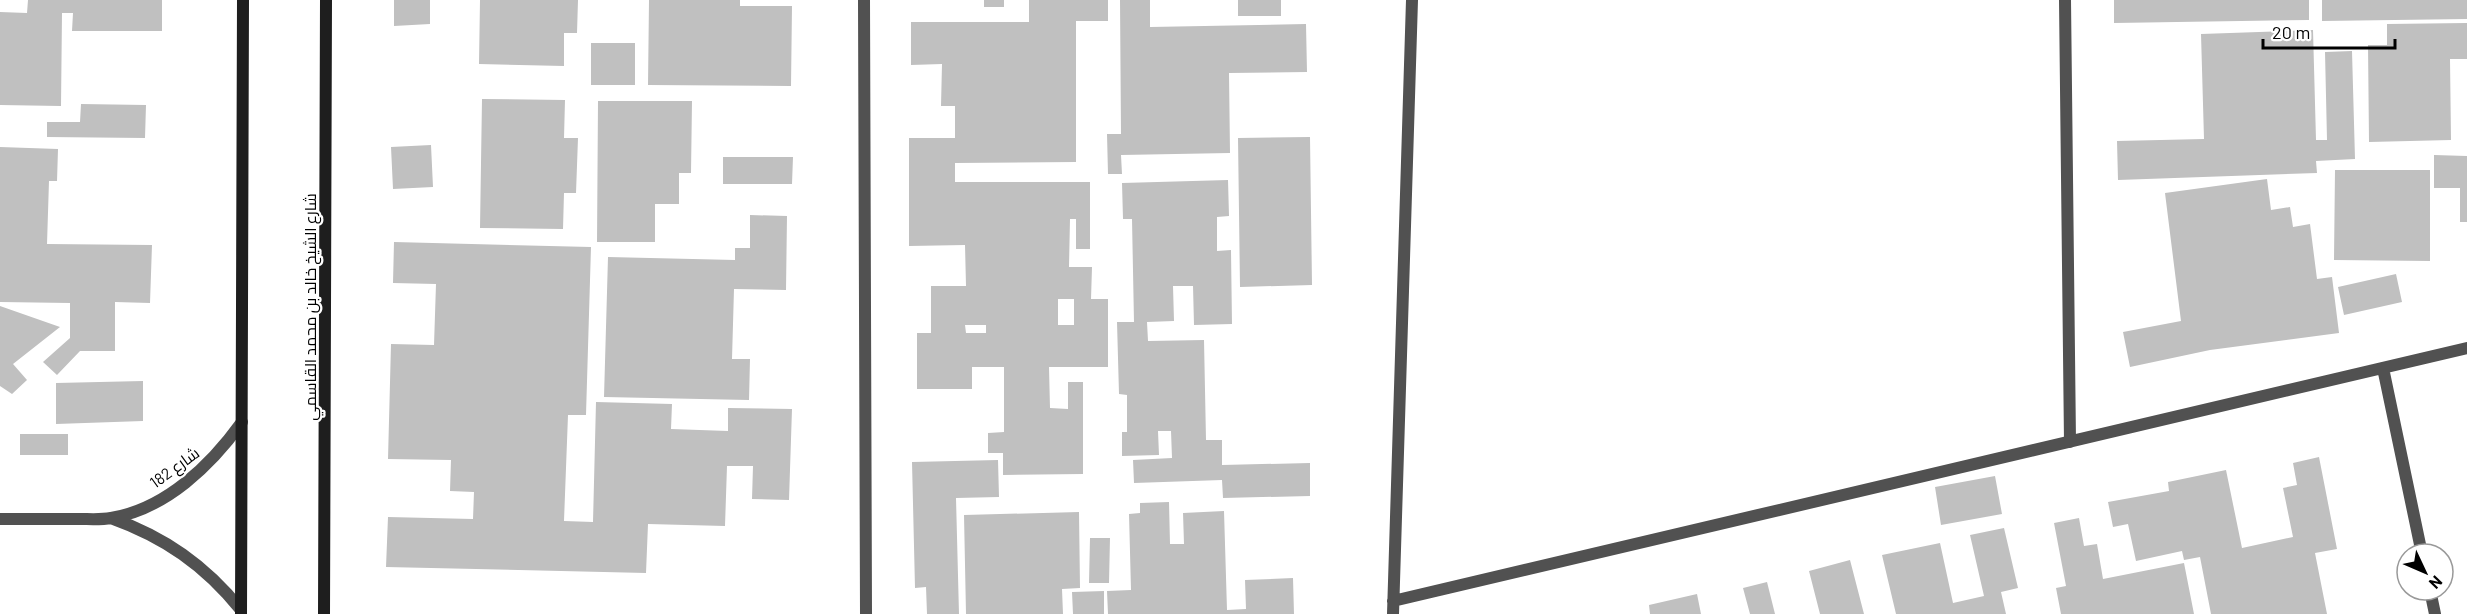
<svg xmlns="http://www.w3.org/2000/svg" width="2467" height="614" font-family="Barlow,Cairo,sans-serif">
	<style>
		.building { fill: #c0c0c0; fill-rule: evenodd }
		.lines { fill: none; stroke-linecap: round; stroke-linejoin: round }
		.street { stroke: #515151; stroke-width: 12 }
		.secondary { stroke: #1e1e1e; stroke-width: 12 }
		.labels { text-anchor: middle; dominant-baseline: central; stroke-width: 4.5; stroke-linejoin: round; paint-order: stroke }
		.street-label { font-size: 16px; fill: #000; stroke: #fff }
	</style>
	<rect width="100%" height="100%" fill="#fff"/>
	<!-- building -->
	<path class="building" d="M 28,0 L 162,0 L 162,31 L 72,31 L 73,13 L 62,13 L 61,106 L 0,105 L 0,12 L 27,13 Z
		M 394,0 L 430,0 L 430,24 L 394,26 Z
		M 480,0 L 578,0 L 577,33 L 564,33 L 564,66 L 479,64 Z
		M 649,0 L 740,0 L 740,6 L 792,6 L 791,86 L 648,85 Z
		M 984,0 L 1004,0 L 1004,7 L 984,7 Z
		M 1029,0 L 1108,0 L 1108,21 L 1076,21 L 1076,162 L 955,163 L 955,182 L 1090,182 L 1090,249 L 1076,249 L 1076,219 L 1070,219 L 1069,267 L 1092,267 L 1091,299 L 1108,299 L 1108,367 L 1049,367 L 1050,408 L 1068,409 L 1068,382 L 1083,382 L 1083,474 L 1003,475 L 1003,453 L 988,453 L 988,433 L 1004,432 L 1004,367 L 972,367 L 972,389 L 917,389 L 917,333 L 931,333 L 931,286 L 966,286 L 965,245 L 909,246 L 909,138 L 955,138 L 955,106 L 941,106 L 942,64 L 911,65 L 911,22 L 1029,22 ZM 1058,299 L 1074,299 L 1074,325 L 1058,325 ZM 965,325 L 986,325 L 986,333 L 966,333 Z
		M 1120,0 L 1150,0 L 1150,27 L 1306,24 L 1307,72 L 1229,73 L 1230,153 L 1121,155 L 1122,174 L 1108,174 L 1107,134 L 1121,134 Z
		M 1238,0 L 1281,0 L 1281,16 L 1238,16 Z
		M 2114,0 L 2309,0 L 2309,20 L 2114,23 Z
		M 2322,0 L 2467,0 L 2467,19 L 2322,21 Z
		M 2467,23 L 2467,59 L 2450,59 L 2451,140 L 2369,142 L 2368,45 L 2387,45 L 2387,24 Z
		M 2313,30 L 2316,140 L 2327,140 L 2325,52 L 2352,51 L 2355,159 L 2316,161 L 2317,173 L 2118,180 L 2117,141 L 2204,139 L 2201,34 Z
		M 591,43 L 635,43 L 635,85 L 591,85 Z
		M 482,99 L 565,100 L 564,138 L 578,138 L 576,193 L 564,193 L 563,229 L 480,228 Z
		M 598,101 L 692,101 L 691,173 L 679,173 L 679,204 L 655,204 L 655,242 L 597,242 Z
		M 81,104 L 146,105 L 145,138 L 47,137 L 47,122 L 80,122 Z
		M 1310,137 L 1312,285 L 1240,287 L 1238,138 Z
		M 431,145 L 433,187 L 393,189 L 391,147 Z
		M 0,147 L 58,149 L 57,181 L 49,181 L 47,244 L 152,245 L 150,303 L 115,302 L 115,351 L 80,351 L 57,375 L 43,362 L 70,338 L 70,303 L 0,302 Z
		M 2434,155 L 2467,156 L 2467,222 L 2460,222 L 2460,188 L 2434,188 Z
		M 723,157 L 793,157 L 792,184 L 723,184 Z
		M 2335,170 L 2430,170 L 2430,261 L 2334,260 Z
		M 2267,179 L 2271,210 L 2290,207 L 2293,227 L 2310,224 L 2317,279 L 2332,277 L 2339,333 L 2210,350 L 2130,367 L 2123,332 L 2181,321 L 2165,193 Z
		M 1228,180 L 1229,216 L 1217,217 L 1217,251 L 1231,250 L 1232,324 L 1194,325 L 1193,286 L 1173,286 L 1174,321 L 1147,322 L 1148,341 L 1204,340 L 1206,440 L 1222,440 L 1222,465 L 1310,463 L 1310,496 L 1223,498 L 1222,480 L 1134,483 L 1133,460 L 1172,458 L 1171,431 L 1158,431 L 1159,455 L 1122,456 L 1122,432 L 1127,432 L 1127,395 L 1119,394 L 1117,322 L 1134,322 L 1132,219 L 1123,219 L 1122,183 Z
		M 750,215 L 787,216 L 786,290 L 734,289 L 732,359 L 750,359 L 749,400 L 604,397 L 608,257 L 735,260 L 735,248 L 750,248 Z
		M 394,242 L 591,247 L 586,415 L 568,415 L 564,521 L 593,522 L 596,402 L 672,404 L 671,429 L 728,431 L 728,408 L 792,409 L 789,500 L 752,499 L 753,466 L 727,466 L 725,526 L 648,524 L 646,573 L 386,567 L 388,517 L 473,519 L 474,492 L 450,491 L 451,460 L 388,459 L 391,344 L 434,345 L 436,284 L 393,283 Z
		M 2396,274 L 2402,302 L 2344,315 L 2338,287 Z
		M 0,306 L 60,327 L 13,364 L 27,380 L 12,394 L 0,386 Z
		M 143,381 L 143,421 L 56,424 L 56,383 Z
		M 20,434 L 68,434 L 68,455 L 20,455 Z
		M 2319,457 L 2337,549 L 2315,553 L 2327,614 L 2211,614 L 2200,557 L 2184,560 L 2182,551 L 2136,561 L 2128,524 L 2113,527 L 2108,502 L 2169,491 L 2168,482 L 2226,470 L 2242,548 L 2293,537 L 2283,488 L 2297,485 L 2293,463 Z
		M 998,460 L 999,497 L 956,498 L 959,614 L 927,614 L 926,587 L 915,588 L 912,462 Z
		M 1995,476 L 2002,514 L 1941,525 L 1935,487 Z
		M 1169,502 L 1170,544 L 1184,544 L 1183,513 L 1224,511 L 1227,610 L 1246,609 L 1245,580 L 1293,578 L 1294,614 L 1108,614 L 1107,591 L 1131,590 L 1129,514 L 1140,513 L 1140,503 Z
		M 1079,512 L 1080,588 L 1062,589 L 1063,614 L 966,614 L 964,515 Z
		M 2079,518 L 2084,546 L 2097,544 L 2103,579 L 2184,563 L 2194,614 L 2061,614 L 2056,588 L 2066,586 L 2054,523 Z
		M 2004,528 L 2018,588 L 2001,592 L 2006,614 L 1896,614 L 1882,555 L 1940,543 L 1953,603 L 1984,596 L 1970,535 Z
		M 1090,538 L 1110,538 L 1109,583 L 1089,583 Z
		M 1850,560 L 1864,614 L 1820,614 L 1809,571 Z
		M 1767,582 L 1775,614 L 1750,614 L 1743,588 Z
		M 1104,591 L 1104,614 L 1073,614 L 1072,592 Z
		M 1697,594 L 1701,614 L 1650,614 L 1649,605 Z"/>
	<g class="lines">
		<!-- street -->
		<path class="street" d="M 864,0 L 866,614
			M 2065,0 L 2070,442
			M 2383,368 L 2422,554
			M 111,518 C 164,537 205,565 241,610
			M 0,519 C 26,519 52,519 79,519 C 89,519 101,520 111,518 C 166,509 211,465 242,422
			M 2430,590 L 2435,614
			M 1393,601 L 2467,348
			M 1393,614 L 1412,0"/>
		<!-- secondary -->
		<path class="secondary" d="M 241,614 L 243,0
			M 324,614 L 326,0"/>
	</g>
	<g class="labels">
		<!-- street labels -->
		<g class="street-label">
			<text transform="translate(309 307) rotate(-90)">شارع الشيخ خالد بن محمد القاسمي</text>
			<text transform="translate(174 467) rotate(-36)">شارع 182</text>
		</g>
	</g>
	<!-- north arrow -->
	<g transform="translate(2425 572) rotate(134)"><circle r="28" fill="#ffffff" stroke="#999999" stroke-width="1.5"/>
	<path d="M0-4.5L10 22L0 15L-10 22Z" fill="#000000"/>
	<text y="-9" font-size="16" font-weight="bold" text-anchor="middle" fill="#000000">N</text>
	</g>
	<!-- scale -->
	<path d="M2263 39v9h132v-9" fill="none" stroke="#000000" stroke-width="3"/>
	<text x="2272" y="39" font-size="18" fill="#000000" stroke="#ffffff" stroke-width="4.5" paint-order="stroke">20 m</text>
</svg>
